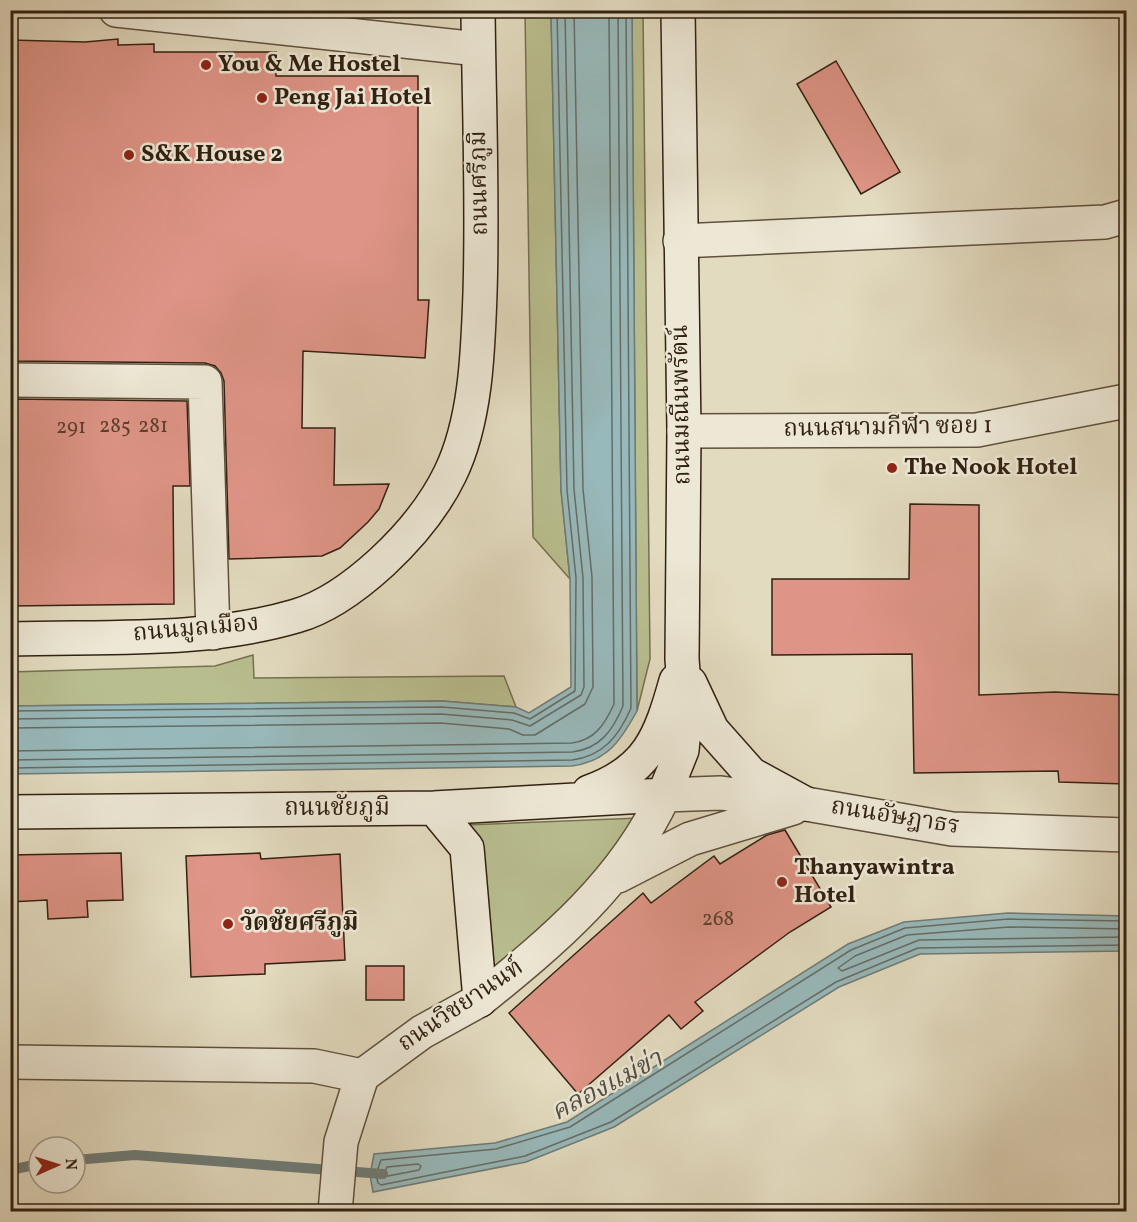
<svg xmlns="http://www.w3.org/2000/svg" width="1137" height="1222" font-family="Vollkorn,'Noto Serif Thai',serif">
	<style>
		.green { fill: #b9be8f; stroke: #757050; stroke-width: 1.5 }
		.water { fill: #98b9bb; stroke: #6f7c77; stroke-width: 1.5 }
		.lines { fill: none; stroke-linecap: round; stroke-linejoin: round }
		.shore { stroke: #646d66; stroke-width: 1.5 }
		.stream { stroke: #6f7c77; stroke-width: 10 }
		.building { fill: #de9486; stroke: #312111; stroke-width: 1.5 }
		.minor-casing { stroke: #5e503d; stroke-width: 36 }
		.tertiary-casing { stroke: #5e503d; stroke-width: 36 }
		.secondary-casing { stroke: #312111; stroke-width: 36 }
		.minor { stroke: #ede8d6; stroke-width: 33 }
		.tertiary { stroke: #ede8d6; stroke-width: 33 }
		.secondary { stroke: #ede8d6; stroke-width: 33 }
		.poi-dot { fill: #8f2418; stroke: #ede8d6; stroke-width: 2 }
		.labels { text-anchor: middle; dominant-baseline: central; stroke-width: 5; stroke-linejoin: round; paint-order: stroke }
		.number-label { font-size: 21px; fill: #5c3e2e }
		.poi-label { font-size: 24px; font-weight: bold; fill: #312111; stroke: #ede8d6; text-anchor: start }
		.street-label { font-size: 24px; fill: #312111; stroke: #ede8d6 }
		.water-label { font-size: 26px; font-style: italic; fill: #504f44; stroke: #ede8d6 }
	</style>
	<rect width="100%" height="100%" fill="#e3dbc0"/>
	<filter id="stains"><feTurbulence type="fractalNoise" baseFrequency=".00333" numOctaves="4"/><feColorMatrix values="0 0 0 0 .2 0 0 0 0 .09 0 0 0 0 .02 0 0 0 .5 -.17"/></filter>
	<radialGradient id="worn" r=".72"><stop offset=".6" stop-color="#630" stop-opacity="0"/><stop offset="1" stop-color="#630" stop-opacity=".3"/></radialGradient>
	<!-- green -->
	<path class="green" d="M 525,11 L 551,11 L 561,490 L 570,579 L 533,537 Z
		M 632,11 L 643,11 L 650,659 L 637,711 Z
		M 253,655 L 254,678 L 504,676 L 516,707 L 442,701 L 11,706 L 10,672 L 215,666 Z
		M 639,818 L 560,916 L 490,979 L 467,825 Z"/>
	<!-- water -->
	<path class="water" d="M 551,11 L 632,11 L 637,711 C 621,740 608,761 572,766 L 11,774 L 11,706 L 442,701 L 516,707 L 529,713 L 571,687 L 570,579 L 561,490 Z
		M 1008,913 L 1126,916 L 1126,951 L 920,954 L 839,987 L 614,1127 L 526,1162 L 373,1192 L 370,1175 L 374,1154 L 495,1143 L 567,1122 L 848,944 L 904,922 Z"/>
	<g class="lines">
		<!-- shore -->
		<path class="shore" d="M 10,711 L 442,707 L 514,713 L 530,719 L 575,691 L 576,578 L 567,490 L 557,10
			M 10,719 L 441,714 L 512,720 L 530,726 L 581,695 L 584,687 L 583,578 L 574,489 L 565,10
			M 10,728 L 441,723 L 509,729 L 523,735 L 535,735 L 585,704 L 593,687 L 592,577 L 583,489 L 574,10
			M 10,751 L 572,743 C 595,740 605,724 614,704 L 609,10
			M 10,760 L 572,752 C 600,749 613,730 623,706 L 618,10
			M 10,768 L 572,760 C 603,756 619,736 631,708 L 626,10
			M 1126,921 L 1008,919 L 905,928 L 851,950 L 570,1127 L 496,1149 L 381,1160 L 376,1174 L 378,1183 L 381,1185 L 525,1156 L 611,1122 L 836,982 L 918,948 L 1126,945
			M 1126,929 L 1009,927 L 907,935 L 855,956 L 838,968 L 842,971 L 919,940 L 1126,937
			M 418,1164 L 421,1166 L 419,1170 L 388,1176 L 384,1174 L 387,1167 Z"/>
		<!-- stream -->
		<path class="stream" d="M 75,1160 L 135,1155 L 383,1174
			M 10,1170 L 39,1164"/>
	</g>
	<!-- building -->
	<path class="building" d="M 118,39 L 118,45 L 154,44 L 154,52 L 276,52 L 276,76 L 418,76 L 418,300 L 429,300 L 425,358 L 303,351 L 302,428 L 335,428 L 334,485 L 389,484 L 379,509 L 368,522 L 340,548 L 322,556 L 229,559 L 224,381 L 221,373 L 215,366 L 205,363 L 10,361 L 10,40 L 85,42 Z
		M 836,61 L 900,172 L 861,194 L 797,84 Z
		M 10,399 L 187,401 L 190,486 L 173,486 L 174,604 L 10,606 Z
		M 910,504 L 979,505 L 979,695 L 1055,692 L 1126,695 L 1126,784 L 1059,782 L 1058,771 L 914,773 L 912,654 L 772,655 L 772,579 L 909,579 Z
		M 785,830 L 831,907 L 790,932 L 695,1002 L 703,1011 L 681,1029 L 669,1015 L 578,1094 L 509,1013 L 643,893 L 651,903 L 714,856 L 720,864 L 767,835 Z
		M 121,853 L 123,900 L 87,901 L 88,917 L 48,919 L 47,900 L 10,902 L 10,855 Z
		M 260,853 L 261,859 L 340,854 L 345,960 L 265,964 L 265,974 L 191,977 L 186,856 Z
		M 366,966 L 404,966 L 404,1000 L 366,1000 Z"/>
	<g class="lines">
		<!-- minor casing -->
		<g class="minor-casing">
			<path id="minor" d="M 116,10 L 478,49
				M 680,241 L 1105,222 L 1126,216
				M 10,380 L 205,382 L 213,633
				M 684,431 L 977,430 L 1126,401
				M 10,1062 L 314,1066 L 362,1076
				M 335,1212 L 341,1142 L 362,1076 L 422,1032 L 480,1000"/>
		</g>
		<!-- tertiary casing -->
		<g class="tertiary-casing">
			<path id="tertiary" d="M 618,876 L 690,839 L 793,808
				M 480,1000 C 553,941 624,882 664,795 L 721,793 L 806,804 L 952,829 L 1126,835"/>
		</g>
		<!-- secondary casing -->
		<g class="secondary-casing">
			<path id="secondary" d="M 10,639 C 105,636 204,643 296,616 C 328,607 358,584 382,562 C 410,536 433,509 450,474 C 476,421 478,351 480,293 C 483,199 479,105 478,10
				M 690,683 L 712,730 L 751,774 L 806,804
				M 589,792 C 648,771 660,738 676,681
				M 434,808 L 467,848 L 480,1000
				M 10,812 L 434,808 L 664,795 L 682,750 L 686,710 L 682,659 L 684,431 L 678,10"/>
		</g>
		<!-- minor -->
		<use href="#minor" class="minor"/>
		<!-- tertiary -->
		<use href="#tertiary" class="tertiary"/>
		<!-- secondary -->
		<use href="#secondary" class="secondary"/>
	</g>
	<!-- markers -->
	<g class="poi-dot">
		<circle cx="206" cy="65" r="6"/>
		<circle cx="262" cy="98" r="6"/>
		<circle cx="129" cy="155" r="6"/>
		<circle cx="892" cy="468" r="6"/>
		<circle cx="782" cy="882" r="6"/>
		<circle cx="228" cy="924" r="6"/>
	</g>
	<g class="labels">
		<!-- number labels -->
		<g class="number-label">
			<text x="115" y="426">285</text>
			<text x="153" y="426">281</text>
			<text x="71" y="427">291</text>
			<text x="718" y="919">268</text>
		</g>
		<!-- poi labels -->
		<g class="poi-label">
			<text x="218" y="65">You &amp; Me Hostel</text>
			<text x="274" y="98">Peng Jai Hotel</text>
			<text x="141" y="155">S&amp;K House 2</text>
			<text x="904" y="468">The Nook Hotel</text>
			<text x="794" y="868">Thanyawintra<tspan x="794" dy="28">Hotel</tspan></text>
			<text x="240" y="924">วัดชัยศรีภูมิ</text>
		</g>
		<!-- street labels -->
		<g class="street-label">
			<text transform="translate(480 183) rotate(-91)">ถนนศรีภูมิ</text>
			<text transform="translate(682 405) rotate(-91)">ถนนมณีนพรัตน์</text>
			<text transform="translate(888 428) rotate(-1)">ถนนสนามกีฬา ซอย 1</text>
			<text transform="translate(196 629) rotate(-5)">ถนนมูลเมือง</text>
			<text x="337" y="809">ถนนชัยภูมิ</text>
			<text transform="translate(895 817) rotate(9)">ถนนอัษฎาธร</text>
			<text transform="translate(461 1006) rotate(-34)">ถนนวิชยานนท์</text>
		</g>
		<!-- water labels -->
		<g class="water-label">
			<text transform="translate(607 1086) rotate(-28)">คลองแม่ข่า</text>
		</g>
	</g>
	<!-- margin -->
	<rect width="1137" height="1222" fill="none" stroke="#e3dbc0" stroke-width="36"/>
	<rect x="12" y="12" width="1113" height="1198" fill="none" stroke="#312111" stroke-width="3"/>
	<rect x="18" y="18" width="1101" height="1186" fill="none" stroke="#312111" stroke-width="1.5"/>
	<!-- north arrow -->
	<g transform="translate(57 1165) rotate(87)"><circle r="28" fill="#ede8d6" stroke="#a29887" stroke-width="1.5"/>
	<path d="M0-4.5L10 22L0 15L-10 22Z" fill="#8f2418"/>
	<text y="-9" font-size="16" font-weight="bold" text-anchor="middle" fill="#312111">N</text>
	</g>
	<rect width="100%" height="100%" filter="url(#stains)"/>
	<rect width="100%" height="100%" fill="url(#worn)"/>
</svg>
